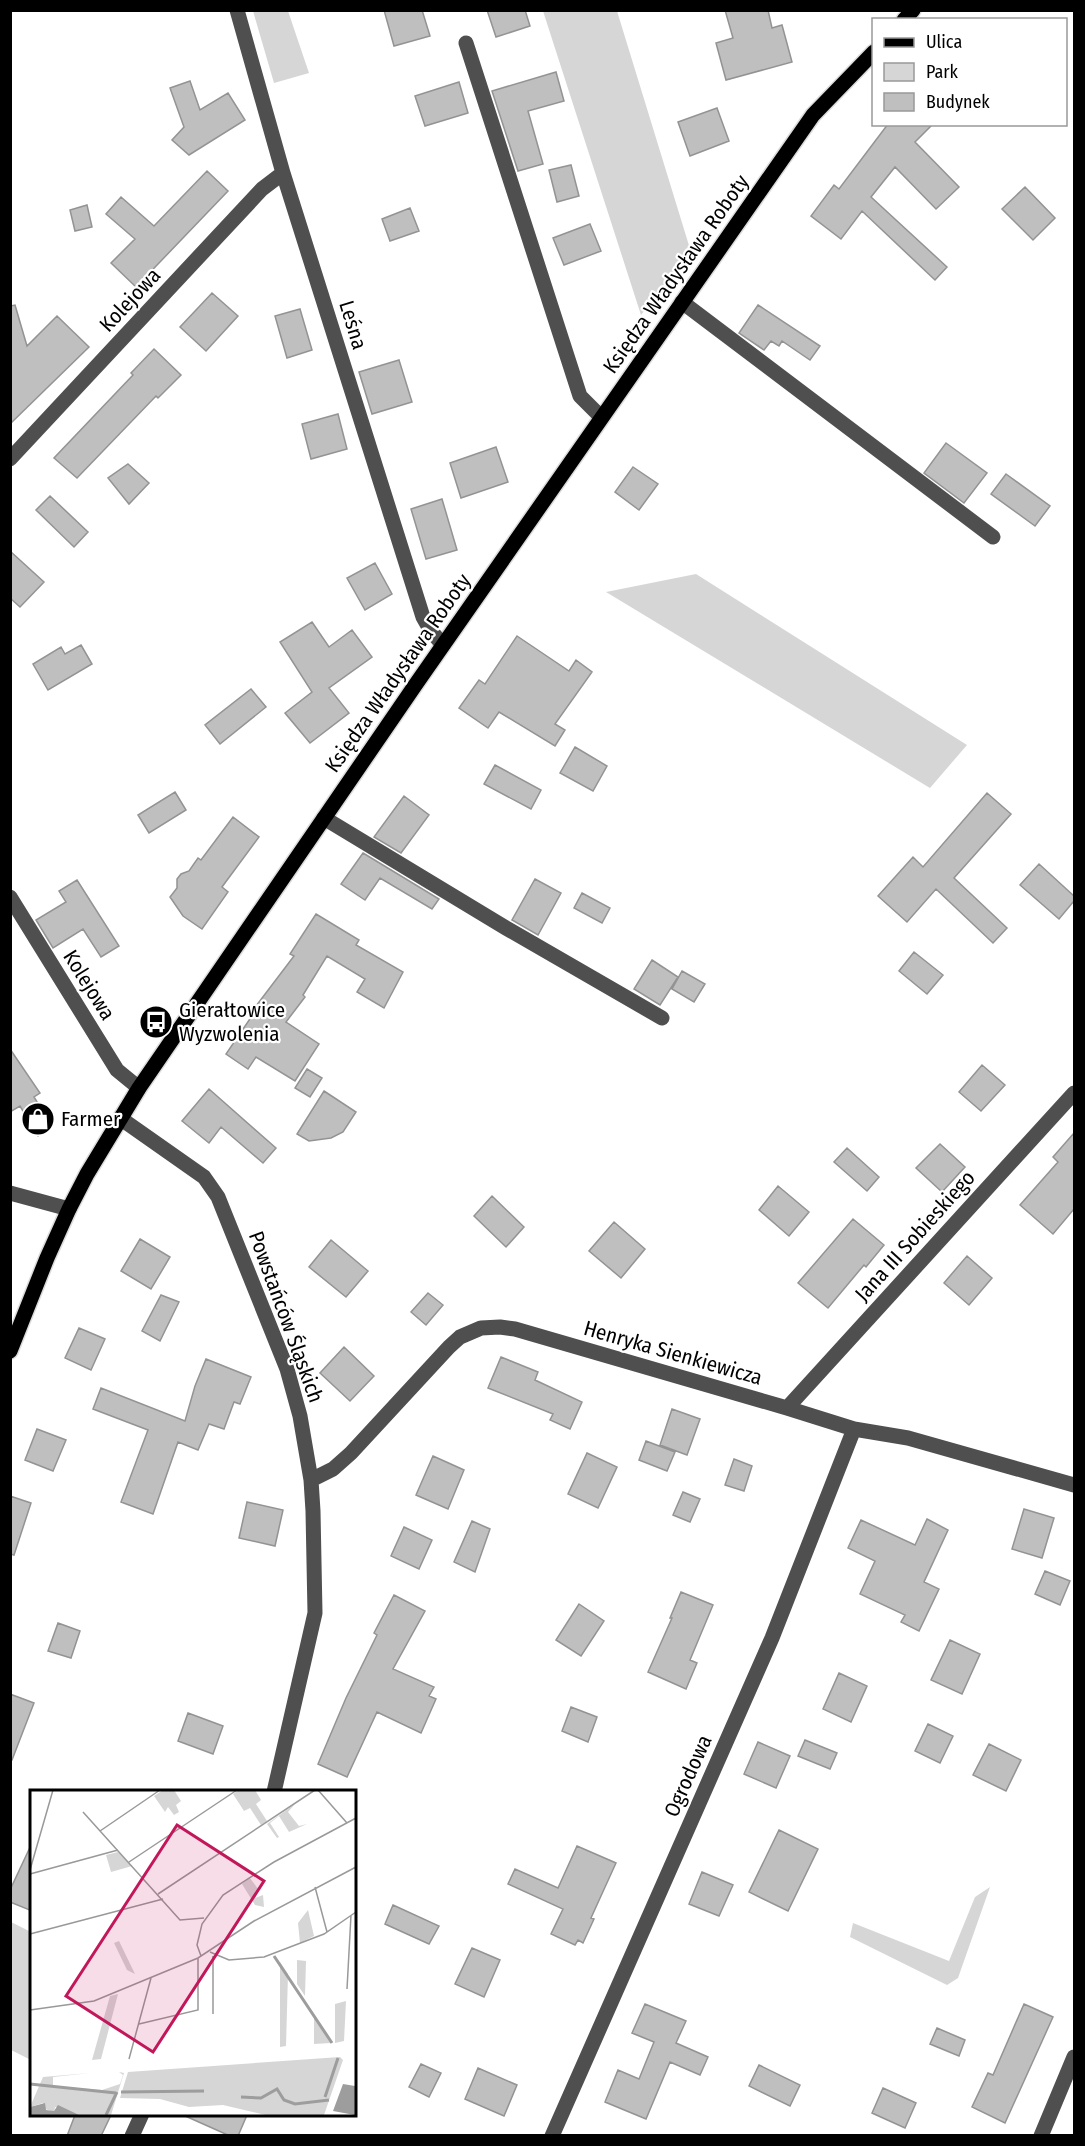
<svg xmlns="http://www.w3.org/2000/svg" width="1085" height="2146" font-family="'Fira Sans Condensed',sans-serif">
	<style>
		.green { fill: #d6d6d6 }
		.building { fill: #bfbfbf; stroke: #939393; stroke-width: 1.5 }
		.lines { fill: none; stroke-linecap: round; stroke-linejoin: round }
		.major-casing { stroke: #dbdbdb; stroke-width: 18 }
		.minor { stroke: #4f4f4f; stroke-width: 15 }
		.major { stroke: #000; stroke-width: 15 }
		.labels { text-anchor: middle; dominant-baseline: central; stroke-width: 4.5; stroke-linejoin: round; paint-order: stroke }
		.street-label { font-size: 21px; fill: #000; stroke: #fff }
		.poi-label { font-size: 21px; fill: #000; stroke: #fff; text-anchor: start }
		.inset-river { fill: none; stroke: #9d9d9d; stroke-width: 3 }
		.inset-road { fill: none; stroke: #999; stroke-width: 1.5 }
		.view { fill: #c2185b; fill-opacity: 0.15; stroke: #c2185b; stroke-width: 3 }
		.inset-edge { fill: none; stroke: #000; stroke-width: 3 }
	</style>
	<rect width="100%" height="100%" fill="#fff"/>
	<!-- green -->
	<path class="green" d="M 253,11 L 288,11 L 309,73 L 274,83 Z
		M 543,11 L 617,11 L 691,252 L 641,315 Z
		M 696,574 L 967,745 L 930,788 L 606,592 Z
		M 990,1887 L 958,1978 L 947,1985 L 850,1937 L 853,1923 L 949,1961 L 975,1897 Z
		M 11,1922 L 31,1932 L 31,2060 L 11,2050 Z"/>
	<!-- building -->
	<path class="building" d="M 384,10 L 422,10 L 430,36 L 394,46 Z
		M 487,10 L 525,10 L 530,26 L 496,37 Z
		M 725,10 L 768,10 L 772,28 L 782,25 L 792,62 L 726,80 L 716,43 L 733,38 Z
		M 556,72 L 564,101 L 528,111 L 543,164 L 518,171 L 492,91 Z
		M 190,81 L 200,110 L 228,93 L 245,120 L 189,155 L 172,140 L 184,127 L 170,88 Z
		M 459,82 L 468,113 L 425,126 L 415,96 Z
		M 717,108 L 729,141 L 690,156 L 678,122 Z
		M 888,124 L 933,124 L 915,142 L 959,187 L 936,209 L 895,167 L 871,197 L 947,267 L 935,280 L 862,211 L 841,239 L 811,216 L 834,185 L 839,189 Z
		M 571,165 L 579,196 L 557,202 L 549,170 Z
		M 207,171 L 228,191 L 136,287 L 111,263 L 135,239 L 106,214 L 121,197 L 154,226 Z
		M 1025,187 L 1055,218 L 1033,240 L 1002,209 Z
		M 87,205 L 92,227 L 75,231 L 70,210 Z
		M 410,208 L 419,231 L 390,241 L 382,219 Z
		M 590,224 L 601,251 L 564,265 L 553,238 Z
		M 212,293 L 238,316 L 206,351 L 180,327 Z
		M 15,305 L 27,346 L 57,316 L 89,347 L 10,424 L 10,306 Z
		M 758,305 L 820,346 L 810,360 L 782,341 L 779,346 L 771,341 L 764,350 L 739,333 Z
		M 300,309 L 312,350 L 287,358 L 275,316 Z
		M 154,349 L 181,375 L 158,398 L 156,396 L 77,478 L 54,458 L 133,375 L 131,373 Z
		M 399,360 L 412,402 L 372,414 L 359,372 Z
		M 338,414 L 347,449 L 311,459 L 302,424 Z
		M 946,443 L 987,473 L 964,503 L 924,473 Z
		M 496,447 L 508,482 L 461,498 L 450,463 Z
		M 128,464 L 149,483 L 129,504 L 108,478 Z
		M 633,467 L 658,484 L 639,510 L 615,492 Z
		M 1006,474 L 1050,506 L 1035,526 L 991,494 Z
		M 50,496 L 88,532 L 74,547 L 36,510 Z
		M 442,499 L 457,550 L 426,559 L 411,509 Z
		M 10,551 L 44,582 L 20,607 L 10,598 Z
		M 375,563 L 392,594 L 365,610 L 347,578 Z
		M 312,622 L 329,647 L 352,630 L 372,657 L 329,688 L 349,713 L 310,743 L 285,713 L 312,692 L 280,642 Z
		M 517,636 L 569,671 L 576,660 L 592,672 L 555,724 L 565,730 L 555,746 L 499,712 L 488,728 L 459,708 L 479,680 L 485,684 Z
		M 81,645 L 92,664 L 48,690 L 33,664 L 61,647 L 65,654 Z
		M 251,689 L 266,707 L 220,744 L 205,725 Z
		M 575,747 L 607,766 L 593,791 L 560,773 Z
		M 495,765 L 541,790 L 531,809 L 484,784 Z
		M 175,792 L 186,810 L 149,833 L 138,815 Z
		M 987,793 L 1011,814 L 954,878 L 1007,928 L 993,943 L 936,889 L 907,922 L 878,896 L 913,857 L 923,867 Z
		M 404,796 L 429,815 L 401,853 L 374,837 Z
		M 233,817 L 259,837 L 222,887 L 228,892 L 202,929 L 183,916 L 170,897 L 177,888 L 177,879 L 181,874 L 189,871 L 198,858 L 201,860 Z
		M 363,853 L 439,899 L 432,909 L 380,878 L 365,900 L 341,884 Z
		M 1039,864 L 1074,896 L 1074,901 L 1059,919 L 1020,885 Z
		M 535,879 L 561,893 L 538,935 L 512,920 Z
		M 77,880 L 119,946 L 101,957 L 83,929 L 53,948 L 36,920 L 66,902 L 59,891 Z
		M 582,893 L 610,908 L 602,923 L 574,908 Z
		M 316,914 L 359,940 L 356,945 L 403,972 L 384,1008 L 357,992 L 365,979 L 327,956 L 303,995 L 305,997 L 286,1022 L 319,1044 L 295,1081 L 256,1057 L 248,1069 L 226,1054 L 258,1007 L 256,1006 L 294,956 L 290,954 Z
		M 914,952 L 943,975 L 927,994 L 899,971 Z
		M 652,960 L 678,977 L 660,1005 L 634,989 Z
		M 682,971 L 705,984 L 694,1002 L 672,989 Z
		M 10,1049 L 40,1093 L 34,1097 L 52,1126 L 38,1136 L 20,1106 L 10,1112 Z
		M 982,1065 L 1005,1085 L 981,1111 L 959,1092 Z
		M 307,1069 L 322,1078 L 310,1097 L 295,1088 Z
		M 209,1089 L 276,1148 L 263,1163 L 221,1127 L 209,1143 L 182,1121 Z
		M 324,1091 L 356,1112 L 343,1132 L 331,1138 L 309,1141 L 297,1134 Z
		M 1074,1133 L 1074,1209 L 1053,1234 L 1020,1205 L 1058,1162 L 1053,1157 Z
		M 940,1144 L 965,1167 L 942,1192 L 916,1168 Z
		M 847,1148 L 879,1177 L 867,1191 L 834,1162 Z
		M 778,1186 L 809,1212 L 789,1236 L 759,1210 Z
		M 492,1196 L 524,1227 L 506,1247 L 474,1216 Z
		M 853,1219 L 884,1245 L 866,1267 L 864,1265 L 828,1308 L 798,1283 Z
		M 614,1222 L 645,1249 L 621,1278 L 589,1251 Z
		M 140,1239 L 170,1257 L 151,1289 L 121,1271 Z
		M 331,1240 L 368,1271 L 346,1297 L 309,1267 Z
		M 967,1256 L 992,1278 L 969,1305 L 944,1283 Z
		M 428,1293 L 443,1305 L 426,1325 L 411,1312 Z
		M 161,1295 L 179,1302 L 160,1341 L 142,1331 Z
		M 79,1328 L 105,1339 L 91,1370 L 65,1358 Z
		M 344,1347 L 374,1376 L 350,1401 L 320,1373 Z
		M 501,1357 L 538,1372 L 535,1380 L 582,1402 L 570,1429 L 550,1420 L 553,1414 L 488,1388 Z
		M 206,1359 L 251,1377 L 240,1404 L 234,1402 L 224,1429 L 209,1424 L 198,1450 L 178,1442 L 153,1514 L 121,1502 L 148,1430 L 93,1409 L 101,1388 L 185,1421 L 195,1386 Z
		M 672,1409 L 700,1419 L 687,1455 L 660,1445 Z
		M 37,1429 L 66,1440 L 53,1471 L 25,1460 Z
		M 646,1441 L 675,1452 L 667,1471 L 639,1460 Z
		M 587,1453 L 617,1467 L 598,1508 L 568,1494 Z
		M 433,1456 L 464,1470 L 448,1509 L 416,1495 Z
		M 734,1459 L 752,1466 L 744,1491 L 725,1485 Z
		M 683,1492 L 700,1499 L 690,1522 L 673,1515 Z
		M 10,1496 L 31,1503 L 14,1555 L 10,1554 Z
		M 247,1502 L 283,1510 L 275,1546 L 239,1538 Z
		M 1024,1509 L 1054,1518 L 1042,1558 L 1012,1549 Z
		M 927,1519 L 948,1530 L 924,1582 L 939,1589 L 919,1631 L 901,1622 L 905,1615 L 860,1594 L 875,1561 L 848,1548 L 861,1520 L 915,1545 Z
		M 472,1521 L 490,1529 L 475,1572 L 454,1562 Z
		M 404,1527 L 432,1540 L 419,1569 L 391,1556 Z
		M 1045,1571 L 1070,1581 L 1060,1605 L 1035,1594 Z
		M 681,1592 L 713,1605 L 690,1660 L 697,1663 L 686,1689 L 648,1672 L 672,1618 L 670,1618 Z
		M 394,1595 L 425,1611 L 393,1669 L 434,1687 L 429,1696 L 436,1699 L 421,1733 L 377,1712 L 347,1777 L 318,1764 L 346,1698 L 377,1635 L 374,1633 Z
		M 579,1604 L 604,1621 L 581,1656 L 556,1640 Z
		M 58,1623 L 80,1631 L 71,1658 L 48,1651 Z
		M 950,1640 L 980,1654 L 962,1694 L 931,1680 Z
		M 839,1673 L 867,1686 L 851,1722 L 823,1709 Z
		M 10,1694 L 34,1703 L 12,1760 L 10,1760 Z
		M 571,1707 L 597,1717 L 588,1742 L 562,1731 Z
		M 188,1713 L 223,1726 L 213,1754 L 178,1741 Z
		M 928,1724 L 953,1736 L 940,1763 L 915,1751 Z
		M 805,1740 L 837,1753 L 830,1769 L 798,1756 Z
		M 758,1742 L 790,1756 L 776,1788 L 744,1774 Z
		M 989,1744 L 1021,1760 L 1006,1791 L 973,1775 Z
		M 779,1830 L 818,1849 L 788,1911 L 749,1892 Z
		M 32,1843 L 32,1911 L 10,1902 L 10,1890 Z
		M 577,1846 L 616,1863 L 591,1918 L 594,1919 L 583,1943 L 578,1940 L 575,1945 L 551,1934 L 563,1909 L 508,1884 L 515,1869 L 558,1888 Z
		M 702,1872 L 733,1885 L 719,1916 L 689,1904 Z
		M 393,1905 L 439,1926 L 429,1944 L 385,1924 Z
		M 472,1948 L 500,1960 L 484,1997 L 455,1984 Z
		M 645,2004 L 686,2021 L 676,2043 L 708,2057 L 700,2075 L 670,2062 L 646,2119 L 605,2102 L 618,2070 L 639,2079 L 654,2042 L 632,2033 Z
		M 1024,2004 L 1053,2017 L 1005,2123 L 972,2107 L 988,2073 L 993,2075 Z
		M 937,2028 L 965,2040 L 959,2056 L 930,2044 Z
		M 421,2064 L 441,2073 L 429,2097 L 409,2087 Z
		M 759,2065 L 800,2085 L 790,2106 L 749,2086 Z
		M 478,2068 L 517,2085 L 504,2116 L 465,2099 Z
		M 883,2088 L 916,2103 L 905,2128 L 872,2113 Z
		M 75,2115 L 111,2115 L 101,2136 L 67,2136 Z
		M 183,2115 L 247,2115 L 238,2136 L 230,2136 Z"/>
	<g class="lines">
		<!-- major casing -->
		<g class="major-casing">
			<path id="major" d="M 904,20 L 913,10
				M 10,1351 L 47,1258 L 69,1209 L 87,1174 L 139,1088 L 416,684 L 813,115 L 874,52"/>
		</g>
		<!-- minor -->
		<path class="minor" d="M 237,10 L 283,173 L 423,617 L 431,631 L 443,645
			M 466,43 L 580,396 L 601,417
			M 682,302 L 993,537
			M 10,459 L 262,189 L 283,173
			M 324,818 L 506,928 L 662,1018
			M 10,897 L 117,1070 L 139,1088
			M 120,1118 L 204,1177 L 218,1197 L 287,1369 L 300,1416 L 311,1480 L 313,1511 L 315,1613 L 274,1792
			M 10,1193 L 69,1209
			M 787,1408 L 1074,1093
			M 311,1480 L 333,1469 L 351,1453 L 449,1347 L 460,1337 L 481,1328 L 500,1327 L 515,1329 L 787,1408 L 854,1429 L 908,1438 L 1074,1485
			M 132,2136 L 142,2114
			M 552,2136 L 772,1638 L 854,1429
			M 1041,2136 L 1074,2057"/>
		<!-- major -->
		<use href="#major" class="major"/>
	</g>
	<!-- icons -->
	<defs>
		<g id="bus-disc" transform="scale(1.725)"><circle r="9.5" fill="#000" stroke="#fff"/><path d="M-5-6H5V4H4V6H2V4H-2V6H-4V4H-5ZM-3.5-4V0h7V-4ZM-3.5 1.2v1.5H-2V1.2ZM2 1.2v1.5H3.5V1.2Z" fill="#fff"/></g>
		<g id="shop-disc" transform="scale(1.725)"><circle r="9.5" fill="#000" stroke="#fff"/><path d="M-5-2.5h2.3a2.7 3.5 0 0 1 5.4 0H5L5.5 6h-11ZM-1.5-2.5h3a1.5 2.3 0 0 0-3 0Z" fill="#fff"/></g>
	</defs>
	<g fill-rule="evenodd">
		<use href="#bus-disc" x="156" y="1022"/>
		<use href="#shop-disc" x="38" y="1119"/>
	</g>
	<g class="labels">
		<!-- street labels -->
		<g class="street-label">
			<text transform="translate(676 274) rotate(-55)">Księdza Władysława Roboty</text>
			<text transform="translate(130 300) rotate(-47)">Kolejowa</text>
			<text transform="translate(353 325) rotate(73)">Leśna</text>
			<text transform="translate(398 673) rotate(-55)">Księdza Władysława Roboty</text>
			<text transform="translate(89 985) rotate(58)">Kolejowa</text>
			<text transform="translate(915 1236) rotate(-48)">Jana III Sobieskiego</text>
			<text transform="translate(286 1317) rotate(70)">Powstańców Śląskich</text>
			<text transform="translate(673 1353) rotate(16)">Henryka Sienkiewicza</text>
			<text transform="translate(688 1776) rotate(-66)">Ogrodowa</text>
		</g>
		<!-- poi labels -->
		<g class="poi-label">
			<text x="179" y="1010">Gierałtowice<tspan x="179" dy="24">Wyzwolenia</tspan></text>
			<text x="61" y="1119">Farmer</text>
		</g>
	</g>
	<!-- overview -->
	<g transform="translate(30 1790)">
		<rect width="326" height="326" fill="#fff"/>
		<path d="M 133,0 L 144,0 L 151,11 L 146,15 L 149,22 L 144,25 L 138,17 L 135,22 L 124,6 ZM 209,0 L 225,0 L 231,10 L 226,14 L 237,31 L 231,35 L 220,18 L 214,21 L 203,4 ZM 265,14 L 258,22 L 269,36 L 277,34 L 259,42 L 249,26 L 240,33 L 249,47 L 247,48 L 237,34 ZM 88,62 L 102,76 L 81,82 L 76,65 ZM 220,88 L 228,99 L 225,108 L 233,105 L 234,117 L 225,115 L 212,94 ZM 278,120 L 284,146 L 270,153 L 268,133 ZM 89,151 L 105,184 L 97,180 L 84,153 ZM 267,170 L 276,171 L 275,206 L 267,194 ZM 250,172 L 258,184 L 256,256 L 250,257 ZM 88,204 L 71,269 L 62,270 L 80,206 ZM 316,211 L 314,251 L 305,253 L 305,214 ZM 284,226 L 301,253 L 284,254 ZM 310,267 L 313,270 L 294,325 L 236,325 L 193,315 L 159,317 L 130,309 L 90,308 L 98,282 ZM 89,282 L 94,283 L 81,325 L 49,325 L 25,317 L 24,322 L 15,319 L 13,313 L 0,317 L 13,287 L 60,283 L 23,287 L 23,296 L 72,300 L 90,294 L 93,285 Z" fill="#d6d6d6"/>
		<path d="M 313,294 L 325,296 L 325,325 L 303,321 ZM 15,313 L 16,320 L 24,321 L 28,315 L 49,325 L 0,325 L 0,317 Z" fill="#9d9d9d"/>
		<path class="inset-river" d="M 244,166 L 302,253M 0,294 L 86,303M 91,302 L 174,301M 211,307 L 231,308 L 247,299 L 254,310 L 265,314 L 299,310M 295,307 L 308,268M 76,325 L 87,302"/>
		<path class="inset-road" d="M 288,0 L 317,33M 53,22 L 150,130 L 174,128M 70,41 L 130,0M 99,72 L 207,0M 0,80 L 23,0M 0,84 L 88,60M 285,97 L 297,142M 128,104 L 285,0M 0,144 L 133,109M 180,162 L 199,170 L 234,167 L 294,144 L 326,122M 171,166 L 167,155 L 172,134 L 193,105 L 244,72 L 326,28M 317,199 L 321,125M 0,220 L 64,211 L 168,168 L 224,131 L 326,77M 183,224 L 183,166M 109,234 L 168,220 L 168,168M 99,269 L 121,188"/>
		<path class="view" d="M 147,35 L 234,91 L 123,262 L 36,206 Z"/>
		<rect width="326" height="326" class="inset-edge"/>
	</g>
	<!-- border -->
	<rect width="1085" height="2146" fill="none" stroke="#000000" stroke-width="24"/>
	<!-- legend -->
	<rect x="872" y="18" width="195" height="108" fill="#ffffff" stroke="#999999" stroke-width="1.5"/>
	<rect x="884" y="38" width="30" height="9" fill="#000000" stroke="#999999" stroke-width="1.5"/>
	<text x="926" y="48" font-size="18" fill="#000000">Ulica</text>
	<rect x="884" y="63" width="30" height="18" fill="#d6d6d6" stroke="#999999" stroke-width="1.5"/>
	<text x="926" y="78" font-size="18" fill="#000000">Park</text>
	<rect x="884" y="93" width="30" height="18" fill="#bfbfbf" stroke="#999999" stroke-width="1.5"/>
	<text x="926" y="108" font-size="18" fill="#000000">Budynek</text>
</svg>
